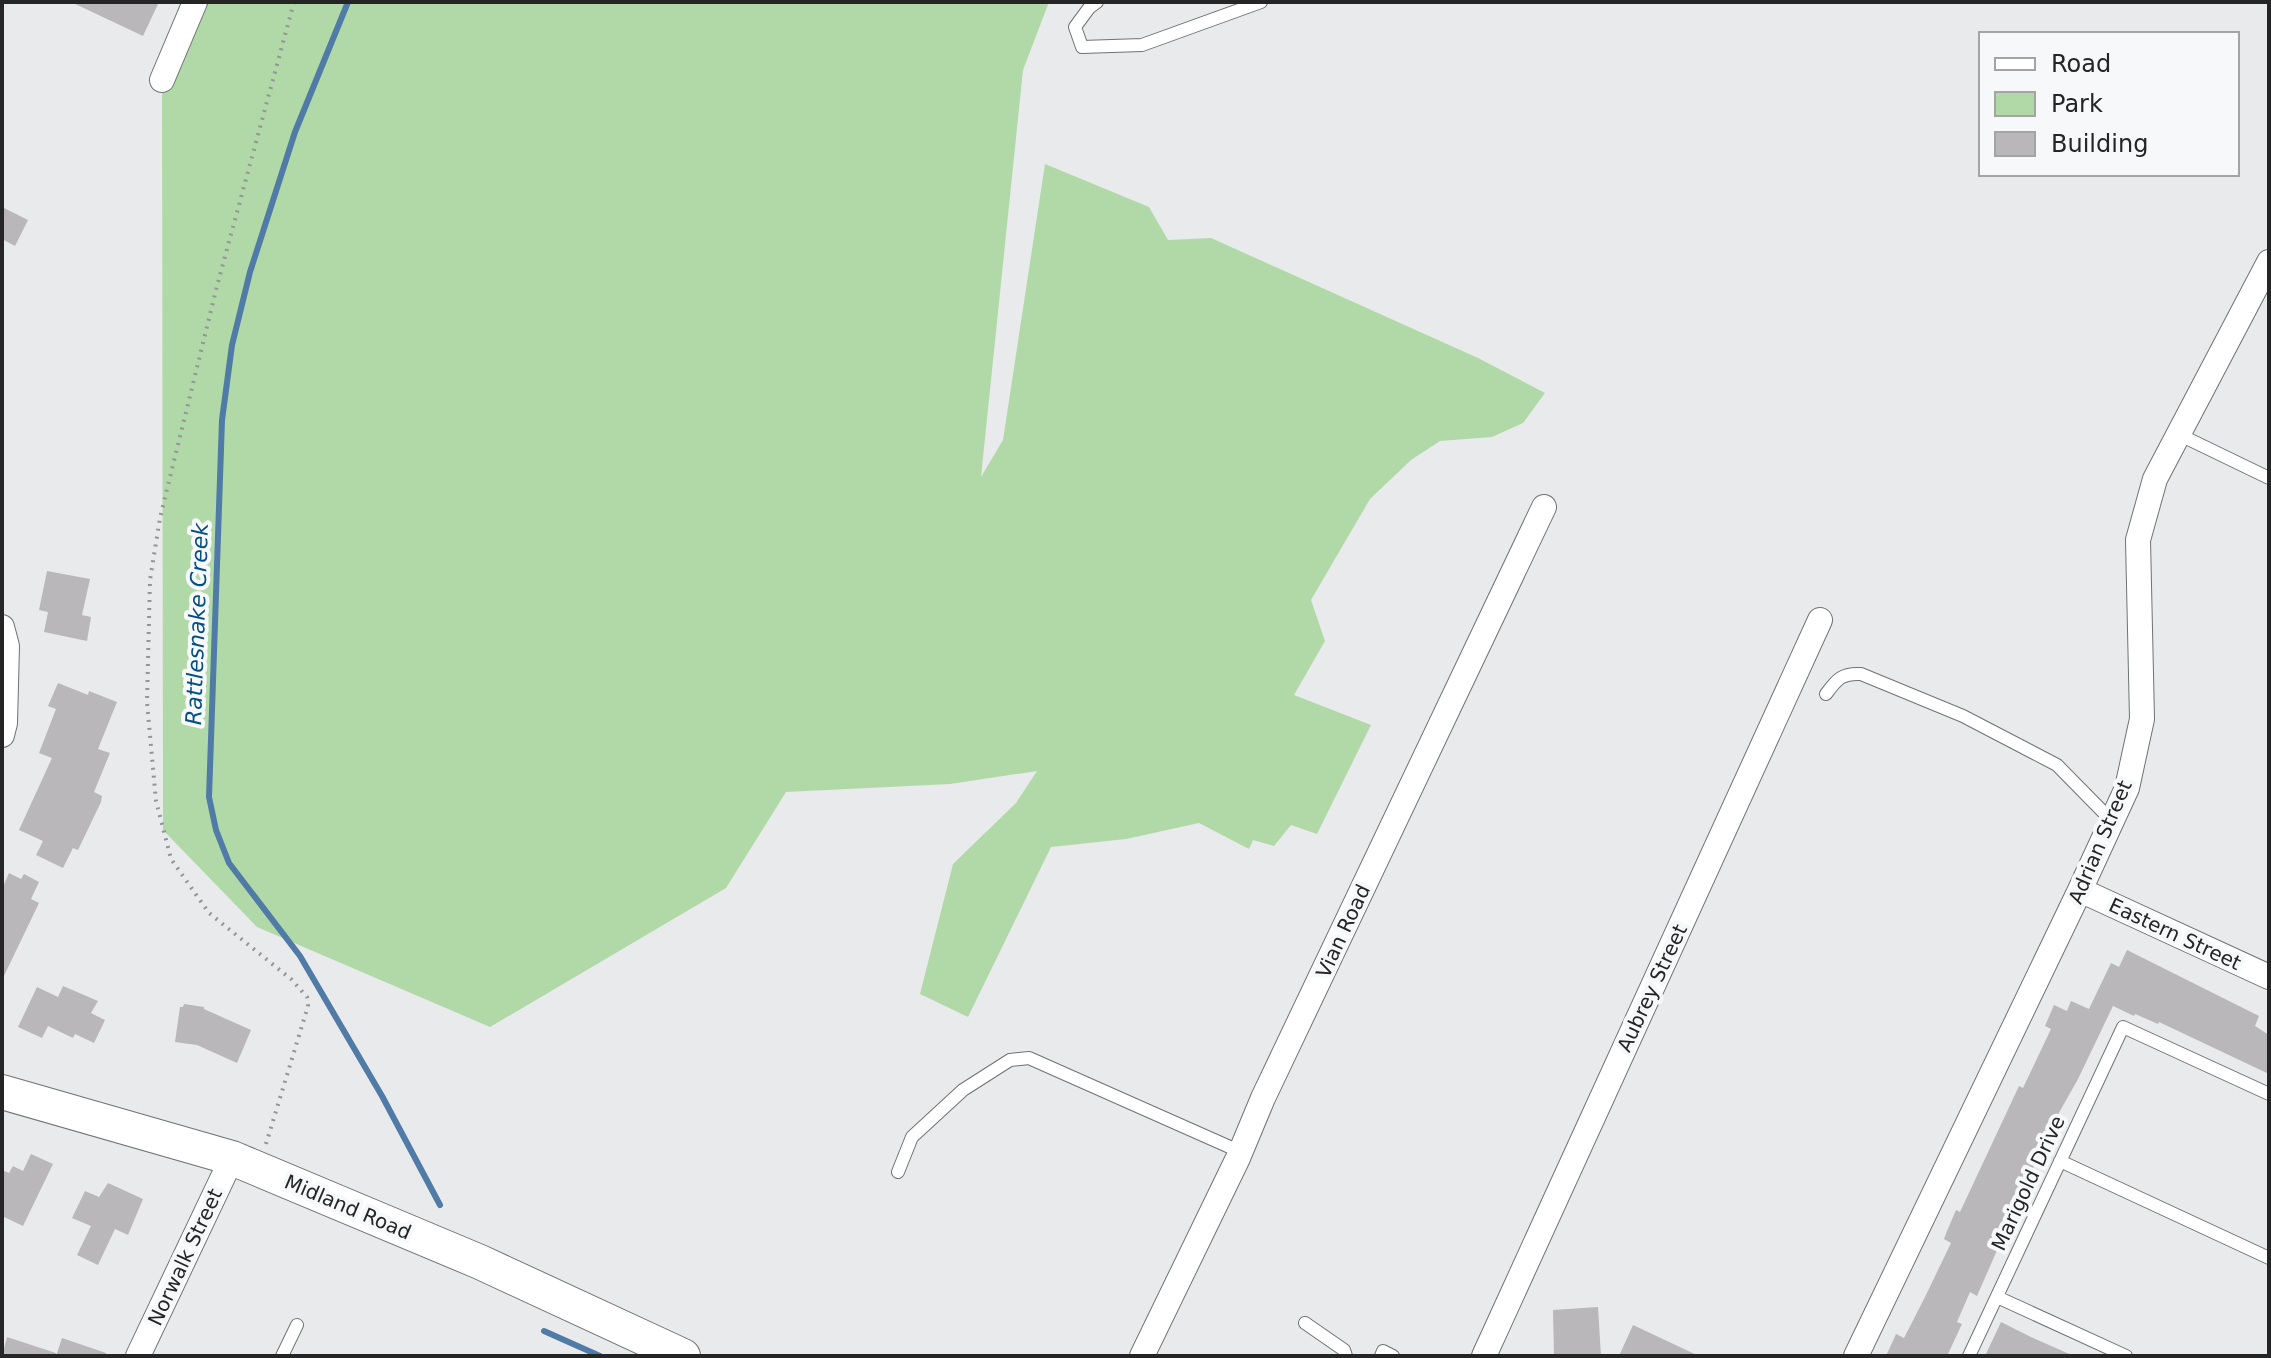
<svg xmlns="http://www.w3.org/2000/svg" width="2271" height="1358" font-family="'DejaVu Sans',sans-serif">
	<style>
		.green { fill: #b1d9a8 }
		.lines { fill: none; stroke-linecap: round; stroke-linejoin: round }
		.stream { stroke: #507ba6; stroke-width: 6 }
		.building { fill: #b9b7b9 }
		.service-casing { stroke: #707273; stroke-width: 14 }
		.minor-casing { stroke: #707273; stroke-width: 26 }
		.secondary-casing { stroke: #707273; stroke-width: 36 }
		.path { stroke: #949596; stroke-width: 4; stroke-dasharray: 2 6; stroke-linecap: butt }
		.service { stroke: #fff; stroke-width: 12 }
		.minor { stroke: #fff; stroke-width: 24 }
		.secondary { stroke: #fff; stroke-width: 34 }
		.labels { text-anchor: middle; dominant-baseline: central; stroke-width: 8; stroke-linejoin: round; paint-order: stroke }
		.street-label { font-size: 20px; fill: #252526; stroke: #f6f8f9 }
		.water-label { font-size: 22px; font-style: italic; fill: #044e86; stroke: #f6f8f9 }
	</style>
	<rect width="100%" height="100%" fill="#e9eaec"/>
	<!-- green -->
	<path class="green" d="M 199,2 L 1049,2 L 1023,70 L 981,477 L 1003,440 L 1045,164 L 1149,207 L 1168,240 L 1211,238 L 1478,358 L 1545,393 L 1523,423 L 1492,437 L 1440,441 L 1411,460 L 1370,499 L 1311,600 L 1325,641 L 1294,695 L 1371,725 L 1317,834 L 1291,825 L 1274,846 L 1253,840 L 1249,849 L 1199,823 L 1126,839 L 1051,847 L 968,1017 L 920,994 L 953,864 L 1016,803 L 1037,771 L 950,784 L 786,792 L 726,888 L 490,1027 L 257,927 L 163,830 L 162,80 Z"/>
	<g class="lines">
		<!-- stream -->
		<path class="stream" d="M 348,2 L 295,132 L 250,272 L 232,345 L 222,420 L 209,797 L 216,830 L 229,863 L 300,956 L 382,1096 L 440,1205
			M 544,1331 L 600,1356"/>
	</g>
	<!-- building -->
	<path class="building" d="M 71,2 L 159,2 L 143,36 Z
		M 2,207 L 28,220 L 15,246 L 2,239 Z
		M 47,571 L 90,579 L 82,615 L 91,617 L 87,641 L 44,632 L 48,612 L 39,610 Z
		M 58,683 L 88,695 L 89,691 L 117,702 L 98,749 L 110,753 L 94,792 L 102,796 L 101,802 L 78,850 L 73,848 L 63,868 L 36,855 L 43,841 L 19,830 L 52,758 L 39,753 L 56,709 L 48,706 Z
		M 9,873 L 21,879 L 24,874 L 39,882 L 31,899 L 39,903 L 2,980 L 2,889 Z
		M 2127,950 L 2259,1016 L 2255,1026 L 2269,1035 L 2269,1074 L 2159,1022 L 2158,1024 L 2135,1014 L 2134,1016 L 2113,1006 L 2078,1079 L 2051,1127 L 1977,1296 L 1970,1292 L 1957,1322 L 1962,1324 L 1947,1356 L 1886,1356 L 1896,1334 L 1904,1338 L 1925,1297 L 1951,1243 L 1944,1239 L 1947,1231 L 1956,1210 L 1960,1212 L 2019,1086 L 2023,1088 L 2051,1029 L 2045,1026 L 2054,1005 L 2067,1011 L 2071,1001 L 2089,1009 L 2111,963 L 2119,967 Z
		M 63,986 L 98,1001 L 91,1013 L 105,1020 L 94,1043 L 75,1034 L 73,1038 L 48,1026 L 42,1038 L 18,1027 L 37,987 L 58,997 Z
		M 184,1004 L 204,1007 L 204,1009 L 251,1030 L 237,1063 L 197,1045 L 175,1042 L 180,1007 L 183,1007 Z
		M 31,1154 L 53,1164 L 23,1226 L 2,1216 L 2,1170 L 9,1173 L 13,1166 L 23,1171 Z
		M 108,1183 L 143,1199 L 128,1235 L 115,1229 L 98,1265 L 77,1255 L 91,1226 L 72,1218 L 85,1191 L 99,1197 Z
		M 1598,1307 L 1601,1356 L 1554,1356 L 1553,1310 Z
		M 2001,1322 L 2031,1337 L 2074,1356 L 1985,1356 Z
		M 1633,1325 L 1699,1356 L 1619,1356 Z
		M 7,1337 L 56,1353 L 55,1356 L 2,1356 Z
		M 62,1338 L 106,1353 L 106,1356 L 56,1356 Z"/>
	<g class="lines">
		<!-- service casing -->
		<g class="service-casing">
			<path id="service" d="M 1097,2 L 1089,8 L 1075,27 L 1082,47 L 1142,45 L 1261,2
				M 2178,434 L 2269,478
				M 1826,694 C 1837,679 1842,673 1861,674 L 1963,716 L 2057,765 L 2112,821
				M 2060,1161 L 2269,1258
				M 898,1172 L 912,1137 L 963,1090 L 1010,1060 L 1029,1058 L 1241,1152
				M 1997,1297 L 2126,1356
				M 1305,1323 L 1344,1350 L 1346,1356
				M 282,1356 L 297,1325
				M 1381,1356 L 1383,1351 L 1393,1356
				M 1969,1356 L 2123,1027 L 2269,1094"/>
		</g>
		<!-- minor casing -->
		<g class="minor-casing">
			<path id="minor" d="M 162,80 L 195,2
				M 2,627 L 7,646 L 5,723 L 2,735
				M 2080,890 L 2269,977
				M 138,1356 L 232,1158
				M 1142,1356 L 1238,1158 L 1263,1098 L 1544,507
				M 1484,1356 L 1820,620
				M 1856,1356 L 2080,890 L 2127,788 L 2142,719 L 2138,540 L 2155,479 L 2269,262"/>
		</g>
		<!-- secondary casing -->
		<g class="secondary-casing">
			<path id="secondary" d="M 2,1092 L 232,1158 L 480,1262 L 683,1356"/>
		</g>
		<!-- path -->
		<path class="path" d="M 266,1144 L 308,1006 L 307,997 L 291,979 L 209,913 L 171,859 L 156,801 L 147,702 L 150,580 L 160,518 L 217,286 L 294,2"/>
		<!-- service -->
		<use href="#service" class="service"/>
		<!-- minor -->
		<use href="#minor" class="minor"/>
		<!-- secondary -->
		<use href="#secondary" class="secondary"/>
	</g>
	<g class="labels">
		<!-- street labels -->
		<g class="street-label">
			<text transform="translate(2100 842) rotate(-67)">Adrian Street</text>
			<text transform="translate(1343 931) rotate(-65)">Vian Road</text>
			<text transform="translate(2175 934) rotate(25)">Eastern Street</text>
			<text transform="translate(1652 988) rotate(-65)">Aubrey Street</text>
			<text transform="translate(2028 1183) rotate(-65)">Marigold Drive</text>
			<text transform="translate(348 1207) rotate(23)">Midland Road</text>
			<text transform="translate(185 1257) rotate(-65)">Norwalk Street</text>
		</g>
		<!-- water labels -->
		<g class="water-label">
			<text transform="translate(197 624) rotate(-88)">Rattlesnake Creek</text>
		</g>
	</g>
	<!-- border -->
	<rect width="2271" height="1358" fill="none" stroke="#252526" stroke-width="8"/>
	<!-- legend -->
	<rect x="1979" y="32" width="260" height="144" fill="#f6f8f9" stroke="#a2a4a5" stroke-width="2"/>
	<rect x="1995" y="58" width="40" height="12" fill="#ffffff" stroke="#a2a4a5" stroke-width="2"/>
	<text x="2051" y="72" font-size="24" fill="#252526">Road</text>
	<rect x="1995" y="92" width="40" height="24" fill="#b1d9a8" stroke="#a2a4a5" stroke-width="2"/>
	<text x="2051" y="112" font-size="24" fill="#252526">Park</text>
	<rect x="1995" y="132" width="40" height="24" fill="#b9b7b9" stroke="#a2a4a5" stroke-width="2"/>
	<text x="2051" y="152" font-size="24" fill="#252526">Building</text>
</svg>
